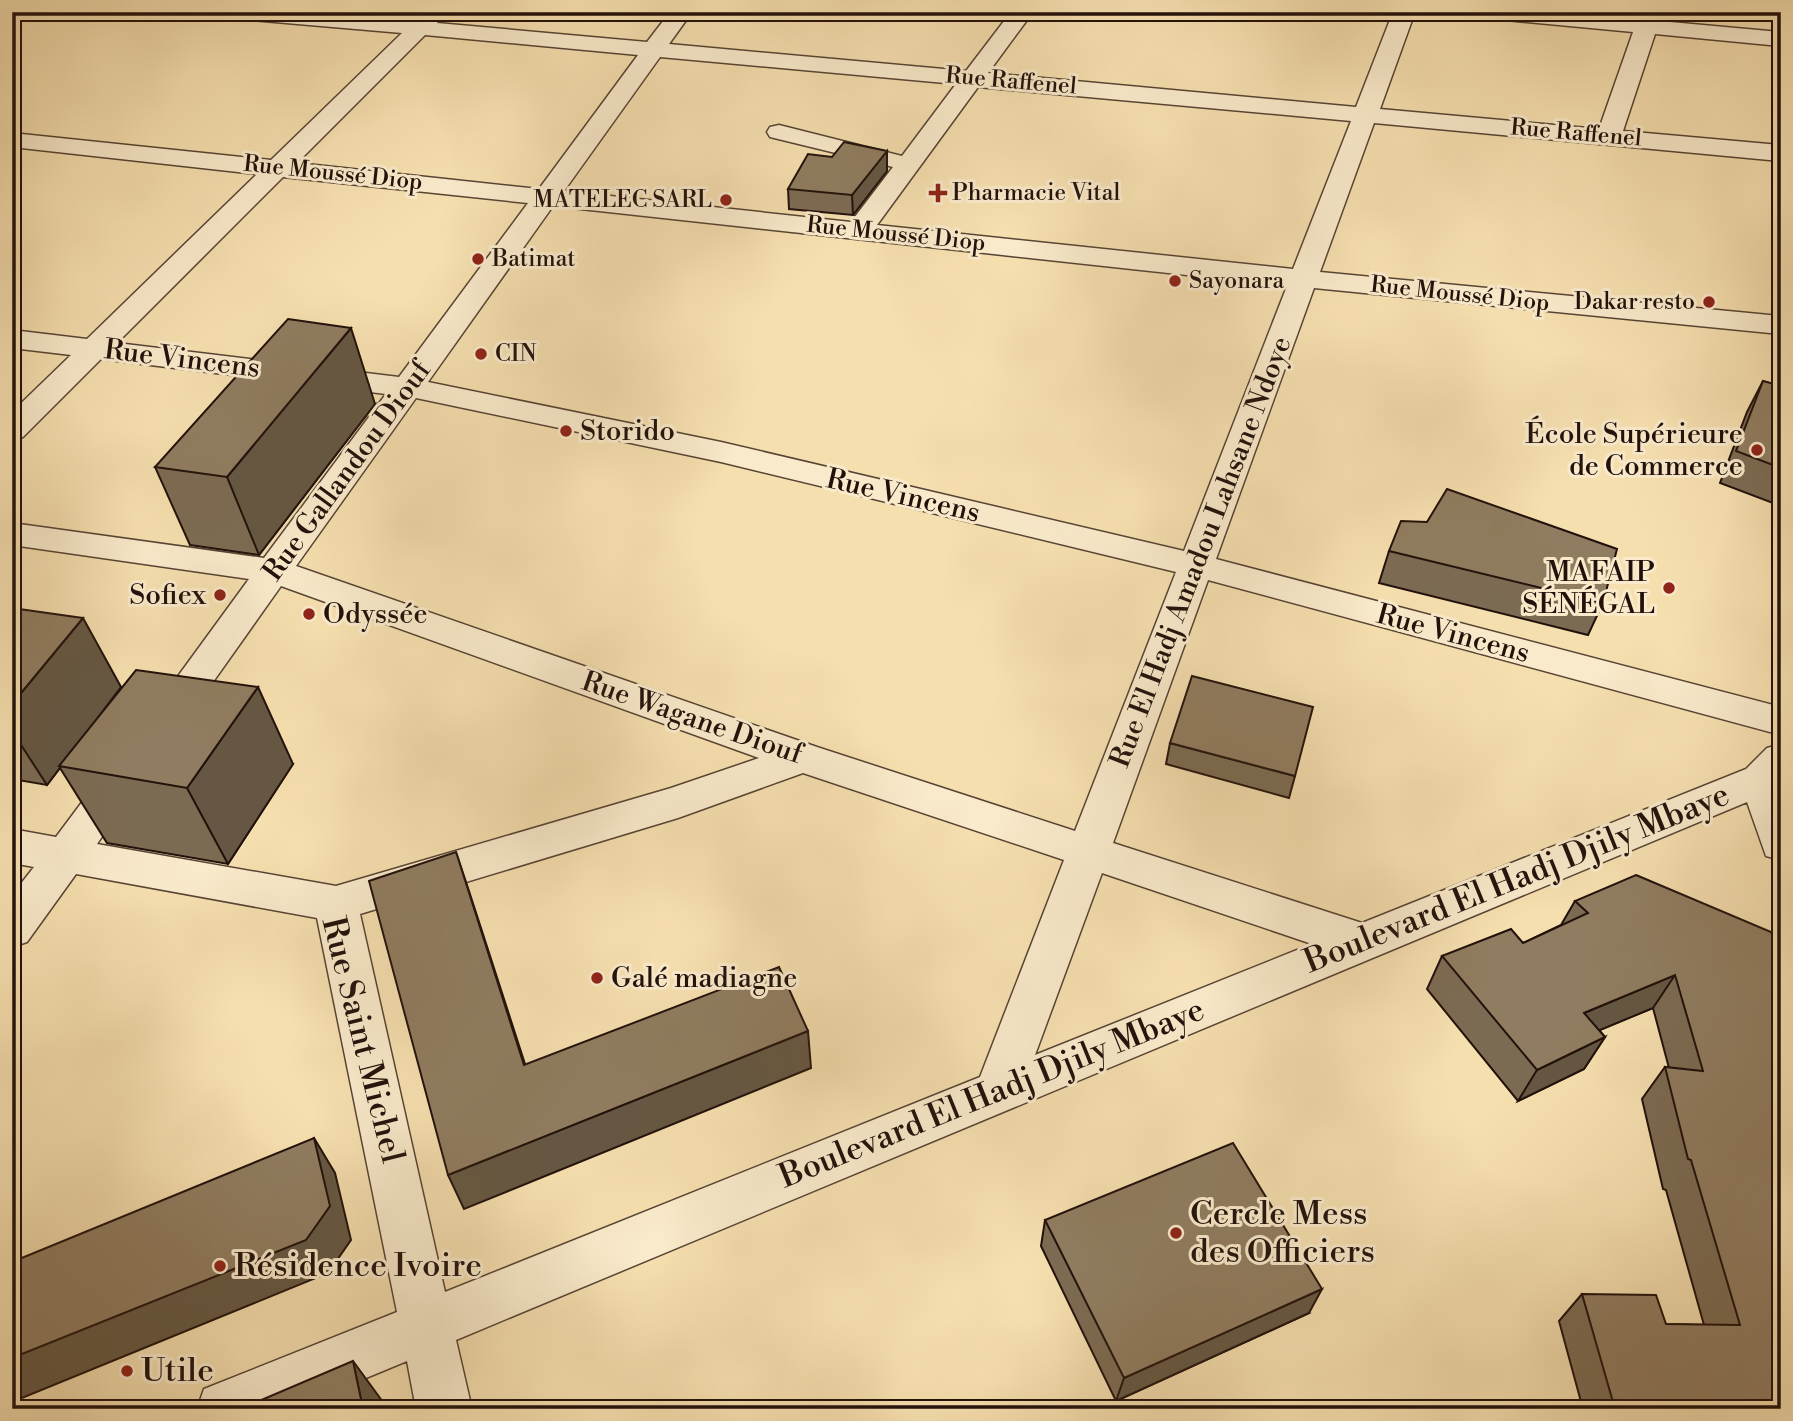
<svg xmlns="http://www.w3.org/2000/svg" width="1793" height="1421" font-family="'Libre Bodoni',serif">
	<style>
		.lines { fill: none; stroke-linecap: round; stroke-linejoin: round }
		.street-casing { stroke: #574434; stroke-width: 3 }
		.street { fill: #f9eacb; fill-rule: evenodd }
		.wall { fill: #7c6b53; stroke: #22110b; stroke-width: 2 }
		.shaded-wall { fill: #655743; stroke: #22110b; stroke-width: 2 }
		.building { fill: #907c60; stroke: #22110b; stroke-width: 2 }
		.poi-dot { fill: #8f2418; stroke: #f9eacb; stroke-width: 2.5 }
		.labels { text-anchor: middle; dominant-baseline: central; stroke-width: 6; stroke-linejoin: round; paint-order: stroke }
		.far-street-label { font-size: 23px; fill: #22110b; stroke: #f9eacb }
		.far-poi-label { font-size: 23px; fill: #22110b; stroke: #f9eacb; text-anchor: start }
		.street-label { font-size: 28px; fill: #22110b; stroke: #f9eacb }
		.poi-label { font-size: 28px; fill: #22110b; stroke: #f9eacb; text-anchor: start }
		.near-street-label { font-size: 33px; fill: #22110b; stroke: #f9eacb }
		.near-poi-label { font-size: 33px; fill: #22110b; stroke: #f9eacb; text-anchor: start }
	</style>
	<rect width="100%" height="100%" fill="#f6dfaf"/>
	<filter id="stains"><feTurbulence type="fractalNoise" baseFrequency=".00286" numOctaves="4"/><feColorMatrix values="0 0 0 0 .2 0 0 0 0 .09 0 0 0 0 .02 0 0 0 .5 -.17"/></filter>
	<radialGradient id="worn" r=".72"><stop offset=".6" stop-color="#630" stop-opacity="0"/><stop offset="1" stop-color="#630" stop-opacity=".3"/></radialGradient>
	<g class="lines">
		<!-- street casing -->
		<g class="street-casing">
			<path id="street" d="M 230,12 L 316,12 L 414,21 L 423,12 L 440,12 L 443,16 L 437,23 L 647,42 L 670,12 L 692,12 L 669,44 L 966,71 L 1011,12 L 1033,12 L 988,73 L 1356,107 L 1393,12 L 1415,12 L 1380,109 L 1599,129 L 1633,32 L 1495,19 L 1487,17 L 1484,12 L 1567,12 L 1638,19 L 1640,12 L 1662,12 L 1659,21 L 1781,32 L 1781,46 L 1655,34 L 1623,131 L 1781,145 L 1781,161 L 1374,123 L 1320,272 L 1781,316 L 1781,334 L 1314,288 L 1216,559 L 1781,707 L 1781,735 L 1208,580 L 1113,843 L 1362,923 L 1746,769 L 1767,748 L 1781,744 L 1781,860 L 1766,856 L 1747,802 L 456,1340 L 472,1409 L 416,1409 L 407,1361 L 291,1409 L 197,1409 L 204,1389 L 397,1312 L 317,918 L 76,874 L 27,942 L 12,947 L 12,895 L 34,867 L 12,863 L 12,829 L 56,837 L 109,766 L 123,762 L 137,766 L 143,777 L 97,844 L 336,886 L 671,788 L 759,758 L 281,586 L 179,730 L 165,734 L 151,730 L 146,720 L 249,579 L 12,545 L 12,523 L 264,558 L 386,394 L 101,359 L 23,437 L 12,440 L 12,412 L 71,355 L 12,348 L 12,330 L 87,339 L 257,174 L 12,147 L 12,133 L 271,160 L 402,33 L 241,19 L 233,17 ZM 425,35 L 638,55 L 539,189 L 297,163 ZM 660,57 L 956,84 L 902,156 L 779,125 L 770,127 L 767,132 L 770,137 L 893,167 L 851,222 L 564,191 ZM 978,87 L 1351,121 L 1293,269 L 877,225 ZM 283,177 L 528,203 L 399,377 L 117,343 ZM 553,206 L 1287,286 L 1184,551 L 721,442 L 428,382 ZM 416,398 L 721,462 L 1176,572 L 1075,831 L 817,747 L 296,566 ZM 803,773 L 1064,860 L 980,1077 L 445,1292 L 360,914 L 678,818 ZM 1102,873 L 1312,944 L 1035,1055 Z"/>
		</g>
		<!-- street -->
		<use href="#street" class="street"/>
	</g>
	<!-- wall -->
	<path class="wall" d="M 887,151 L 887,171 L 853,215 L 789,209 L 788,189 L 832,157 Z
		M 1763,381 L 1780,386 L 1781,385 L 1781,506 L 1720,483 L 1747,412 Z
		M 375,404 L 259,555 L 190,545 L 155,467 Z
		M 1427,522 L 1603,603 L 1588,635 L 1379,583 L 1389,551 Z
		M 12,608 L 121,687 L 95,722 L 293,764 L 228,864 L 107,843 L 60,768 L 47,785 L 12,779 Z
		M 1170,743 L 1295,776 L 1289,798 L 1166,764 Z
		M 1575,901 L 1781,959 L 1781,1409 L 1583,1409 L 1559,1321 L 1582,1294 L 1666,1324 L 1704,1325 L 1666,1190 L 1663,1189 L 1642,1099 L 1665,1067 L 1669,1068 L 1653,1008 L 1599,1030 L 1605,1037 L 1584,1069 L 1518,1101 L 1427,989 L 1442,956 L 1523,943 L 1561,925 Z
		M 1045,1220 L 1309,1313 L 1116,1401 L 1041,1246 Z"/>
	<!-- shaded-wall -->
	<path class="shaded-wall" d="M 887,151 L 887,171 L 853,215 L 852,195 Z
		M 351,328 L 375,404 L 259,555 L 227,477 Z
		M 83,618 L 121,687 L 47,785 L 12,731 L 12,704 Z
		M 258,687 L 293,764 L 228,864 L 187,788 Z
		M 456,852 L 469,891 L 537,1101 L 524,1065 Z
		M 1675,975 L 1653,1008 L 1564,1045 L 1584,1013 Z
		M 808,1031 L 811,1068 L 464,1209 L 448,1175 Z
		M 1605,1037 L 1584,1069 L 1518,1101 L 1537,1070 Z
		M 314,1138 L 335,1173 L 351,1240 L 328,1273 L 12,1402 L 12,1358 Z
		M 1322,1289 L 1309,1313 L 1116,1401 L 1124,1378 Z
		M 353,1361 L 388,1409 L 363,1409 Z"/>
	<!-- building -->
	<path class="building" d="M 844,142 L 887,151 L 852,195 L 788,189 L 808,154 L 832,157 Z
		M 288,319 L 351,328 L 227,477 L 155,467 Z
		M 1763,381 L 1781,386 L 1781,468 L 1736,451 Z
		M 1447,489 L 1617,549 L 1603,603 L 1389,551 L 1401,521 L 1427,522 Z
		M 12,608 L 83,618 L 12,704 Z
		M 136,670 L 258,687 L 187,788 L 59,766 Z
		M 1192,676 L 1313,707 L 1295,776 L 1170,743 Z
		M 456,852 L 524,1065 L 779,967 L 808,1031 L 448,1175 L 369,881 Z
		M 1636,875 L 1771,932 L 1781,959 L 1781,1000 L 1777,1000 L 1781,1011 L 1781,1409 L 1615,1409 L 1582,1294 L 1656,1295 L 1666,1324 L 1740,1325 L 1691,1160 L 1688,1159 L 1665,1067 L 1703,1071 L 1675,975 L 1584,1013 L 1605,1037 L 1537,1070 L 1442,956 L 1511,929 L 1523,943 L 1588,913 L 1575,901 Z
		M 314,1138 L 330,1206 L 306,1240 L 12,1358 L 12,1262 Z
		M 1233,1143 L 1322,1289 L 1124,1378 L 1045,1220 Z
		M 353,1361 L 363,1409 L 240,1409 Z"/>
	<!-- markers -->
	<g class="poi-dot">
		<path d="M934.5 182.5h7v7h7v7h-7v7h-7v-7h-7v-7h7z"/>
		<circle cx="726" cy="200" r="7"/>
		<circle cx="478" cy="259" r="7"/>
		<circle cx="1175" cy="281" r="7"/>
		<circle cx="1709" cy="302" r="7"/>
		<circle cx="481" cy="354" r="7"/>
		<circle cx="566" cy="431" r="7"/>
		<circle cx="1757" cy="450" r="7"/>
		<circle cx="1669" cy="588" r="7"/>
		<circle cx="220" cy="595" r="7"/>
		<circle cx="309" cy="614" r="7"/>
		<circle cx="597" cy="978" r="7"/>
		<circle cx="1176" cy="1233" r="7"/>
		<circle cx="220" cy="1266" r="7"/>
		<circle cx="127" cy="1371" r="7"/>
	</g>
	<g class="labels">
		<!-- far-street labels -->
		<g class="far-street-label">
			<text transform="translate(1011 81) rotate(5)">Rue Raffenel</text>
			<text transform="translate(1576 133) rotate(5)">Rue Raffenel</text>
			<text transform="translate(333 173) rotate(6)">Rue Moussé Diop</text>
			<text transform="translate(896 234) rotate(6)">Rue Moussé Diop</text>
			<text transform="translate(1460 294) rotate(6)">Rue Moussé Diop</text>
		</g>
		<!-- far-poi labels -->
		<g class="far-poi-label">
			<text x="952" y="193">Pharmacie Vital</text>
			<text x="712" y="200" text-anchor="end">MATELEC SARL</text>
			<text x="492" y="259">Batimat</text>
			<text x="1189" y="281">Sayonara</text>
			<text x="1695" y="302" text-anchor="end">Dakar resto</text>
			<text x="495" y="354">CIN</text>
		</g>
		<!-- street labels -->
		<g class="street-label">
			<text transform="translate(182 359) rotate(7)">Rue Vincens</text>
			<text transform="translate(347 471) rotate(-54)">Rue Gallandou Diouf</text>
			<text transform="translate(903 496) rotate(13)">Rue Vincens</text>
			<text transform="translate(1201 552) rotate(-69)">Rue El Hadj Amadou Lahsane Ndoye</text>
			<text transform="translate(1453 634) rotate(15)">Rue Vincens</text>
			<text transform="translate(692 718) rotate(19)">Rue Wagane Diouf</text>
		</g>
		<!-- poi labels -->
		<g class="poi-label">
			<text x="580" y="431">Storido</text>
			<text x="1743" y="434" text-anchor="end">École Supérieure<tspan x="1743" dy="32">de Commerce</tspan></text>
			<text x="1655" y="572" text-anchor="end">MAFAIP<tspan x="1655" dy="32">SÉNÉGAL</tspan></text>
			<text x="206" y="595" text-anchor="end">Sofiex</text>
			<text x="323" y="614">Odyssée</text>
			<text x="611" y="978">Galé madiagne</text>
		</g>
		<!-- near-street labels -->
		<g class="near-street-label">
			<text transform="translate(1517 879) rotate(-22)">Boulevard El Hadj Djily Mbaye</text>
			<text transform="translate(362 1040) rotate(76)">Rue Saint Michel</text>
			<text transform="translate(992 1094) rotate(-22)">Boulevard El Hadj Djily Mbaye</text>
		</g>
		<!-- near-poi labels -->
		<g class="near-poi-label">
			<text x="1190" y="1214">Cercle Mess<tspan x="1190" dy="38">des Officiers</tspan></text>
			<text x="234" y="1266">Résidence Ivoire</text>
			<text x="141" y="1371">Utile</text>
		</g>
	</g>
	<!-- margin -->
	<rect width="1793" height="1421" fill="none" stroke="#f6dfaf" stroke-width="42"/>
	<rect x="14" y="14" width="1765" height="1393" fill="none" stroke="#22110b" stroke-width="3.5"/>
	<rect x="21" y="21" width="1751" height="1379" fill="none" stroke="#22110b" stroke-width="2"/>
	<rect width="100%" height="100%" filter="url(#stains)"/>
	<rect width="100%" height="100%" fill="url(#worn)"/>
</svg>
